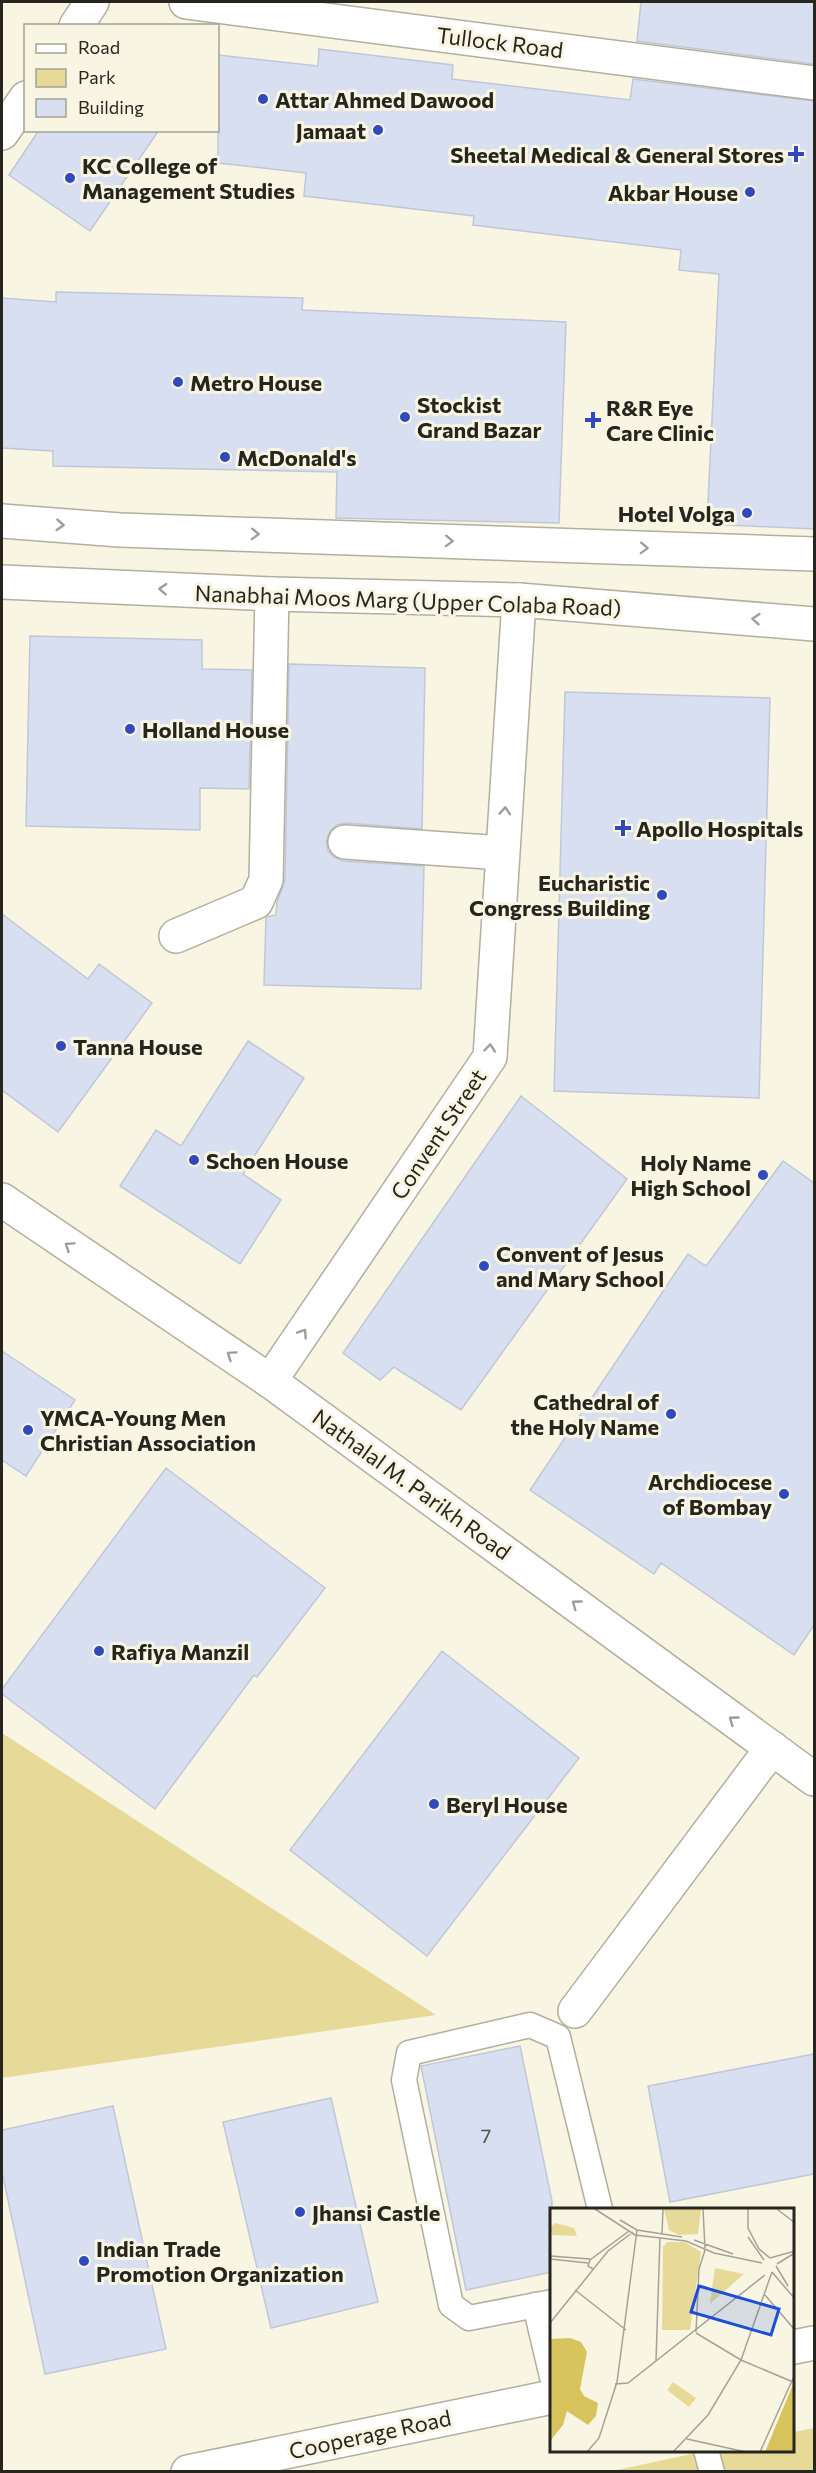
<svg xmlns="http://www.w3.org/2000/svg" width="816" height="2473" font-family="Commissioner,sans-serif">
	<style>
		.green { fill: #e7da98 }
		.building { fill: #d8dff0; stroke: #c1c7d7; stroke-width: 1.5 }
		.lines { fill: none; stroke-linecap: round; stroke-linejoin: round }
		.service-casing { stroke: #b2af9f; stroke-width: 27 }
		.minor-casing { stroke: #b2af9f; stroke-width: 36 }
		.tertiary-casing { stroke: #b2af9f; stroke-width: 36 }
		.secondary-casing { stroke: #b2af9f; stroke-width: 36 }
		.service { stroke: #fff; stroke-width: 24 }
		.minor { stroke: #fff; stroke-width: 33 }
		.tertiary { stroke: #fff; stroke-width: 33 }
		.secondary { stroke: #fff; stroke-width: 33 }
		.oneway { stroke: #9d9d9a }
		.poi-dot { fill: #304abb; stroke: #f8f5e3; stroke-width: 2 }
		.labels { text-anchor: middle; dominant-baseline: central; stroke-width: 6; stroke-linejoin: round; paint-order: stroke }
		.number-label { font-size: 20px; fill: #525452 }
		.street-label { font-size: 22px; fill: #26251e; stroke: #f8f5e3 }
		.poi-label { font-size: 22px; font-weight: bold; fill: #26251e; stroke: #f8f5e3; text-anchor: start }
		.inset-road { fill: none; stroke: #a4a294; stroke-width: 1.5 }
		.view { fill: #1d4ed8; fill-opacity: 0.15; stroke: #1d4ed8; stroke-width: 3 }
		.inset-edge { fill: none; stroke: #26251e; stroke-width: 3 }
	</style>
	<rect width="100%" height="100%" fill="#f8f5e3"/>
	<!-- green -->
	<path class="green" d="M 2,1733 L 436,2015 L 2,2078 Z
		M 814,2428 L 814,2471 L 607,2472 L 706,2451 L 794,2450 L 794,2432 Z"/>
	<!-- building -->
	<path class="building" d="M 641,2 L 814,2 L 814,64 L 637,41 Z
		M 319,49 L 453,65 L 452,79 L 630,100 L 633,79 L 814,101 L 814,529 L 707,524 L 719,274 L 679,270 L 681,250 L 473,225 L 474,216 L 304,196 L 306,173 L 218,163 L 218,55 L 318,66 Z
		M 39,130 L 159,130 L 90,231 L 9,175 Z
		M 56,292 L 303,298 L 302,310 L 566,322 L 559,523 L 336,518 L 337,472 L 53,466 L 53,451 L 2,448 L 2,298 L 56,302 Z
		M 30,636 L 202,640 L 202,669 L 252,670 L 249,789 L 200,788 L 200,830 L 26,826 Z
		M 289,664 L 425,668 L 422,829 L 346,823 L 337,825 L 330,831 L 326,841 L 328,851 L 334,857 L 343,861 L 424,866 L 421,989 L 264,985 L 266,917 L 276,915 L 277,902 L 285,880 Z
		M 565,692 L 770,698 L 759,1098 L 554,1091 Z
		M 2,914 L 88,979 L 99,964 L 152,1003 L 58,1132 L 2,1090 Z
		M 248,1041 L 304,1078 L 243,1174 L 281,1200 L 240,1264 L 120,1186 L 156,1130 L 181,1146 Z
		M 521,1096 L 627,1179 L 461,1410 L 394,1367 L 380,1380 L 343,1353 Z
		M 783,1161 L 814,1183 L 814,1625 L 794,1655 L 661,1563 L 654,1574 L 530,1490 L 688,1254 L 706,1266 Z
		M 2,1351 L 75,1400 L 26,1476 L 2,1460 Z
		M 166,1468 L 325,1588 L 257,1677 L 254,1675 L 155,1809 L 2,1694 L 2,1689 Z
		M 442,1651 L 579,1758 L 427,1956 L 290,1850 Z
		M 520,2046 L 552,2201 L 552,2272 L 466,2290 L 421,2066 Z
		M 814,2054 L 814,2174 L 670,2202 L 648,2086 Z
		M 331,2098 L 378,2302 L 271,2328 L 223,2122 Z
		M 113,2106 L 166,2349 L 45,2374 L 2,2172 L 2,2130 Z"/>
	<g class="lines">
		<!-- service casing -->
		<g class="service-casing">
			<path id="service" d="M 552,2302 L 469,2318 L 451,2305 L 404,2080 L 409,2053 L 530,2025 L 558,2037 L 600,2209
				M 535,2305 L 552,2377
				M 706,2450 L 712,2472"/>
		</g>
		<!-- minor casing -->
		<g class="minor-casing">
			<path id="minor" d="M 186,2 L 814,83
				M 345,842 L 502,853
				M 176,936 L 256,902 L 266,880 L 272,594
				M 270,1381 L 490,1057 L 519,600
				M 575,2011 L 772,1748"/>
		</g>
		<!-- tertiary casing -->
		<g class="tertiary-casing">
			<path id="tertiary" d="M 76,26 L 92,2
				M 2,133 L 26,98
				M 2,1200 L 270,1381 L 814,1779
				M 794,2347 L 814,2343
				M 188,2472 L 552,2397"/>
		</g>
		<!-- secondary casing -->
		<g class="secondary-casing">
			<path id="secondary" d="M 2,521 L 120,530 L 814,554
				M 2,582 L 272,594 L 519,600 L 814,624"/>
		</g>
		<!-- service -->
		<use href="#service" class="service"/>
		<!-- minor -->
		<use href="#minor" class="minor"/>
		<!-- tertiary -->
		<use href="#tertiary" class="tertiary"/>
		<!-- secondary -->
		<use href="#secondary" class="secondary"/>
	</g>
	<!-- one-way arrows -->
	<defs><path id="oneway-chevron" d="M-2-3.5L2.5 0L-2 3.5" fill="none" stroke-width="1.6" stroke-linecap="round" stroke-linejoin="round" transform="scale(1.5)"/></defs>
	<g class="oneway">
		<use href="#oneway-chevron" transform="translate(60 525) rotate(4)"/>
		<use href="#oneway-chevron" transform="translate(255 534) rotate(2)"/>
		<use href="#oneway-chevron" transform="translate(449 541) rotate(2)"/>
		<use href="#oneway-chevron" transform="translate(644 548) rotate(2)"/>
		<use href="#oneway-chevron" transform="translate(163 589) rotate(-177)"/>
		<use href="#oneway-chevron" transform="translate(756 619) rotate(-175)"/>
		<use href="#oneway-chevron" transform="translate(505 811) rotate(-86)"/>
		<use href="#oneway-chevron" transform="translate(490 1048) rotate(-84)"/>
		<use href="#oneway-chevron" transform="translate(69 1246) rotate(-146)"/>
		<use href="#oneway-chevron" transform="translate(303 1333) rotate(-56)"/>
		<use href="#oneway-chevron" transform="translate(231 1355) rotate(-146)"/>
		<use href="#oneway-chevron" transform="translate(576 1604) rotate(-144)"/>
		<use href="#oneway-chevron" transform="translate(733 1720) rotate(-144)"/>
	</g>
	<!-- markers -->
	<g class="poi-dot">
		<circle cx="263" cy="99" r="6"/>
		<circle cx="378" cy="130" r="6"/>
		<path d="M793 145h6v6h6v6h-6v6h-6v-6h-6v-6h6z"/>
		<circle cx="70" cy="178" r="6"/>
		<circle cx="750" cy="192" r="6"/>
		<circle cx="178" cy="382" r="6"/>
		<circle cx="405" cy="417" r="6"/>
		<path d="M590 411h6v6h6v6h-6v6h-6v-6h-6v-6h6z"/>
		<circle cx="225" cy="457" r="6"/>
		<circle cx="747" cy="513" r="6"/>
		<circle cx="130" cy="729" r="6"/>
		<path d="M620 819h6v6h6v6h-6v6h-6v-6h-6v-6h6z"/>
		<circle cx="662" cy="895" r="6"/>
		<circle cx="61" cy="1046" r="6"/>
		<circle cx="194" cy="1160" r="6"/>
		<circle cx="763" cy="1175" r="6"/>
		<circle cx="484" cy="1266" r="6"/>
		<circle cx="671" cy="1414" r="6"/>
		<circle cx="28" cy="1430" r="6"/>
		<circle cx="784" cy="1494" r="6"/>
		<circle cx="99" cy="1651" r="6"/>
		<circle cx="434" cy="1804" r="6"/>
		<circle cx="300" cy="2212" r="6"/>
		<circle cx="84" cy="2261" r="6"/>
	</g>
	<g class="labels">
		<!-- number labels -->
		<g class="number-label">
			<text x="486" y="2135">7</text>
		</g>
		<!-- street labels -->
		<g class="street-label">
			<text transform="translate(500 42) rotate(7)">Tullock Road</text>
			<text transform="translate(408 600) rotate(2)">Nanabhai Moos Marg (Upper Colaba Road)</text>
			<text transform="translate(438 1134) rotate(-56)">Convent Street</text>
			<text transform="translate(412 1484) rotate(36)">Nathalal M. Parikh Road</text>
			<text transform="translate(370 2434) rotate(-12)">Cooperage Road</text>
		</g>
		<!-- poi labels -->
		<g class="poi-label">
			<text x="275" y="99">Attar Ahmed Dawood</text>
			<text x="366" y="130" text-anchor="end">Jamaat</text>
			<text x="784" y="154" text-anchor="end">Sheetal Medical &amp; General Stores</text>
			<text x="82" y="165">KC College of<tspan x="82" dy="25">Management Studies</tspan></text>
			<text x="738" y="192" text-anchor="end">Akbar House</text>
			<text x="190" y="382">Metro House</text>
			<text x="417" y="404">Stockist<tspan x="417" dy="25">Grand Bazar</tspan></text>
			<text x="606" y="407">R&amp;R Eye<tspan x="606" dy="25">Care Clinic</tspan></text>
			<text x="237" y="457">McDonald's</text>
			<text x="735" y="513" text-anchor="end">Hotel Volga</text>
			<text x="142" y="729">Holland House</text>
			<text x="636" y="828">Apollo Hospitals</text>
			<text x="650" y="882" text-anchor="end">Eucharistic<tspan x="650" dy="25">Congress Building</tspan></text>
			<text x="73" y="1046">Tanna House</text>
			<text x="206" y="1160">Schoen House</text>
			<text x="751" y="1162" text-anchor="end">Holy Name<tspan x="751" dy="25">High School</tspan></text>
			<text x="496" y="1253">Convent of Jesus<tspan x="496" dy="25">and Mary School</tspan></text>
			<text x="659" y="1401" text-anchor="end">Cathedral of<tspan x="659" dy="25">the Holy Name</tspan></text>
			<text x="40" y="1417">YMCA-Young Men<tspan x="40" dy="25">Christian Association</tspan></text>
			<text x="772" y="1481" text-anchor="end">Archdiocese<tspan x="772" dy="25">of Bombay</tspan></text>
			<text x="111" y="1651">Rafiya Manzil</text>
			<text x="446" y="1804">Beryl House</text>
			<text x="312" y="2212">Jhansi Castle</text>
			<text x="96" y="2248">Indian Trade<tspan x="96" dy="25">Promotion Organization</tspan></text>
		</g>
	</g>
	<!-- overview -->
	<g transform="translate(550 2208)">
		<rect width="244" height="244" fill="#f8f5e3"/>
		<path d="M 114,1 L 151,1 L 148,26 L 129,27 L 119,22 ZM 5,15 L 24,20 L 27,28 L 2,27 L 0,20 ZM 117,34 L 135,34 L 151,44 L 140,122 L 112,122 L 113,39 ZM 165,60 L 194,66 L 160,96 L 163,73 ZM 123,174 L 146,190 L 139,199 L 117,182 Z" fill="#e7da98"/>
		<path d="M 20,130 L 31,134 L 37,144 L 30,181 L 34,188 L 48,195 L 46,208 L 38,217 L 17,203 L 13,217 L 0,233 L 0,131 ZM 244,174 L 244,244 L 215,244 Z" fill="#d8c45c"/>
		<path class="inset-road" d="M 45,1 L 85,27 L 136,33 L 164,45 L 212,55M 153,1 L 155,40M 198,1 L 198,20 L 209,41 L 220,50 L 245,43M 227,1 L 245,15M 70,12 L 87,22 L 132,29M 112,26 L 113,1M 198,29 L 214,52M 144,32 L 183,46M 0,48 L 40,51M 0,51 L 38,55M 227,56 L 243,46M 226,58 L 238,78M 43,61 L 38,58 L 40,52 L 79,23M 222,64 L 245,91M 25,82 L 76,122M 215,87 L 244,121M 0,115 L 58,43 L 83,24M 146,124 L 149,61 L 155,42M 146,125 L 191,152 L 243,174M 106,153 L 110,29M 65,176 L 78,175 L 215,67M 137,231 L 196,244M 37,244 L 49,230 L 67,174 L 87,22M 123,244 L 158,207 L 191,152 L 222,64M 210,244 L 245,166"/>
		<path class="view" d="M 149,78 L 229,101 L 221,127 L 141,104 Z"/>
		<rect width="244" height="244" class="inset-edge"/>
	</g>
	<!-- border -->
	<rect width="816" height="2473" fill="none" stroke="#26251e" stroke-width="6"/>
	<!-- legend -->
	<rect x="24" y="24" width="195" height="108" fill="#f8f5e3" stroke="#a4a294" stroke-width="1.5"/>
	<rect x="36" y="44" width="30" height="9" fill="#ffffff" stroke="#a4a294" stroke-width="1.5"/>
	<text x="78" y="54" font-size="18" fill="#26251e">Road</text>
	<rect x="36" y="69" width="30" height="18" fill="#e7da98" stroke="#a4a294" stroke-width="1.5"/>
	<text x="78" y="84" font-size="18" fill="#26251e">Park</text>
	<rect x="36" y="99" width="30" height="18" fill="#d8dff0" stroke="#a4a294" stroke-width="1.5"/>
	<text x="78" y="114" font-size="18" fill="#26251e">Building</text>
</svg>
